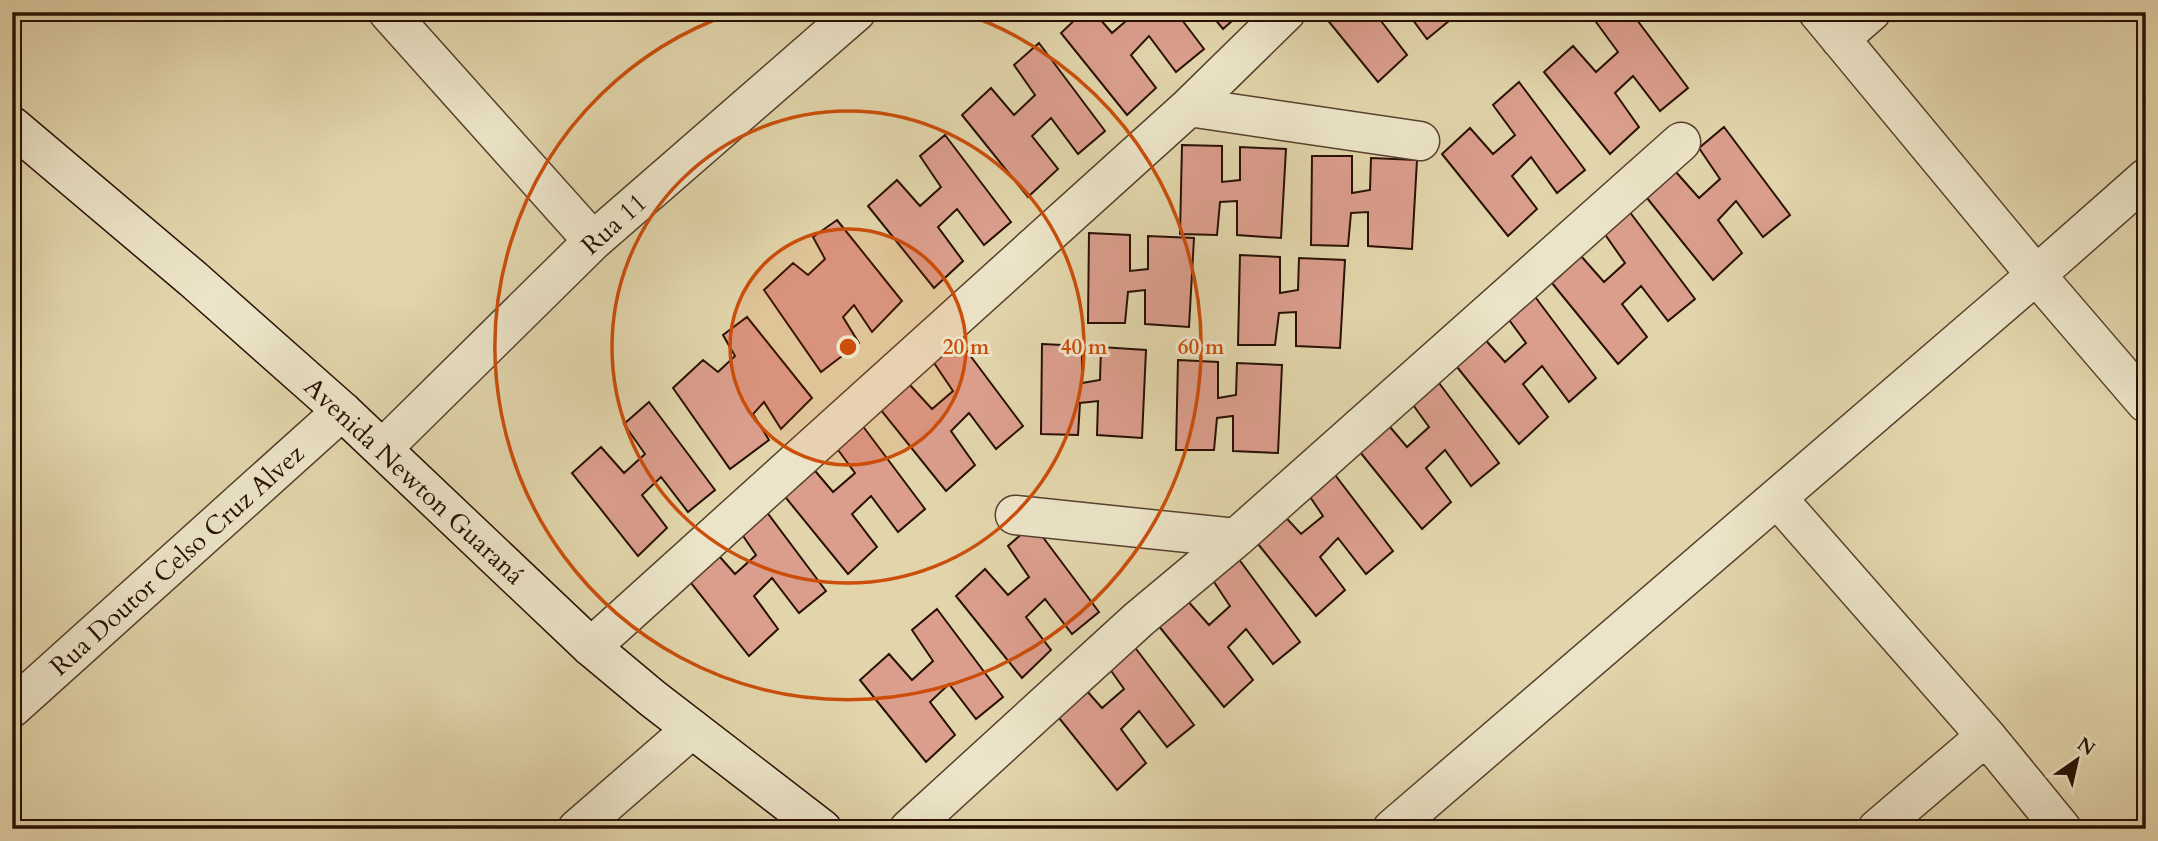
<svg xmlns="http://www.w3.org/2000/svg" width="2158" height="841" font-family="Cardo,serif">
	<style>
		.building { fill: #db9e8d; stroke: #281004; stroke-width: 2 }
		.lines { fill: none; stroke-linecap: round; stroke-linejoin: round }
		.street-casing { stroke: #56412e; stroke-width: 41 }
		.secondary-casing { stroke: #281004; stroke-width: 41 }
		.street { stroke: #ece4c8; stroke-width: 38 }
		.secondary { stroke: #ece4c8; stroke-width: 38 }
		.ring { fill: none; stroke: #cb4e0b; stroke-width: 3.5 }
		.labels { text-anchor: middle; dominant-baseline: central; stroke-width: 6; stroke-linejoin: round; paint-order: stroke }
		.street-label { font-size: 26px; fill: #281004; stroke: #ece4c8 }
		.centre { fill: #cb4e0b; stroke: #ece4c8; stroke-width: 3.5 }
		.ring-label { font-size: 21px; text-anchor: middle; font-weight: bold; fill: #cb4e0b; stroke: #ece4c8; stroke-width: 6; stroke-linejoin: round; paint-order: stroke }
	</style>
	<rect width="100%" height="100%" fill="#e2d5ab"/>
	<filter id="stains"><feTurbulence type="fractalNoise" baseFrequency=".00286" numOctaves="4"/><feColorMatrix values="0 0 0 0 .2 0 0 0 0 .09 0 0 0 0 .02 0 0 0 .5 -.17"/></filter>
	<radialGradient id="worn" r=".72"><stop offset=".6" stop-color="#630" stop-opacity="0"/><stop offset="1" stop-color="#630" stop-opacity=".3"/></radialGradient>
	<!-- building -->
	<path class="building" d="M 1083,12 L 1094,12 L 1112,33 L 1134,14 L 1133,12 L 1176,12 L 1204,49 L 1176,72 L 1149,36 L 1131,55 L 1156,88 L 1127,115 L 1061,33 Z
		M 1209,12 L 1242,12 L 1223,29 Z
		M 1321,12 L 1391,12 L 1381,21 L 1407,55 L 1378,82 Z
		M 1407,12 L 1451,12 L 1455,16 L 1427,39 Z
		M 1607,12 L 1631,12 L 1688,88 L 1660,111 L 1633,76 L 1615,93 L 1639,127 L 1610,154 L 1544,72 L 1573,46 L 1596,72 L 1618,52 L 1596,22 Z
		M 1039,43 L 1105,131 L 1078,154 L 1051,118 L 1032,136 L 1058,169 L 1028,197 L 962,115 L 991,88 L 1014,115 L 1035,95 L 1014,65 Z
		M 1519,82 L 1585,170 L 1557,193 L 1531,157 L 1512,176 L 1537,209 L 1508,236 L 1442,154 L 1470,128 L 1493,154 L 1515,135 L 1493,105 Z
		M 1724,127 L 1790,215 L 1763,237 L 1736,201 L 1718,220 L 1742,253 L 1713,280 L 1647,198 L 1676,172 L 1699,198 L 1720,179 L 1699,148 Z
		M 945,135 L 1011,222 L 984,245 L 957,209 L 938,227 L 963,261 L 934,288 L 868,206 L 897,180 L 920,206 L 941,187 L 920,156 Z
		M 1182,145 L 1222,146 L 1222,182 L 1240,180 L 1240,147 L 1286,149 L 1281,238 L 1237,235 L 1237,201 L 1220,202 L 1217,235 L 1180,234 Z
		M 1312,156 L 1352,156 L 1352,193 L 1370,190 L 1371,158 L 1417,160 L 1412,249 L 1368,246 L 1368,212 L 1351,213 L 1348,246 L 1311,245 Z
		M 1629,211 L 1695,299 L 1668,321 L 1641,286 L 1622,304 L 1647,337 L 1618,364 L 1552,283 L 1581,256 L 1604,282 L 1625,263 L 1604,233 Z
		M 837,220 L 902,301 L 872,332 L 854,305 L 843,317 L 859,343 L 821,372 L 764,290 L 793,263 L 808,275 L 825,259 L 813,237 Z
		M 1089,233 L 1130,235 L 1130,271 L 1148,269 L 1148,236 L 1194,238 L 1189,327 L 1145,324 L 1145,290 L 1128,292 L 1125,323 L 1088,323 Z
		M 1240,255 L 1280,257 L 1280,293 L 1298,290 L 1299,258 L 1345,260 L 1340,348 L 1296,346 L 1296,312 L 1279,313 L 1275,345 L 1238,345 Z
		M 1530,290 L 1596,378 L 1569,402 L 1542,366 L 1523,384 L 1548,417 L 1519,444 L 1453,362 L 1482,336 L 1505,362 L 1526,343 L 1504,313 Z
		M 747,317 L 812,398 L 781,429 L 764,402 L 753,414 L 769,440 L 730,469 L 673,388 L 703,360 L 718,372 L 735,356 L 723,335 Z
		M 957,338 L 1023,426 L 996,449 L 969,413 L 951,431 L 975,465 L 946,491 L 880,409 L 909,384 L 932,409 L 953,391 L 932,360 Z
		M 1042,344 L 1082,346 L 1082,383 L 1100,380 L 1101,347 L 1146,350 L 1142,438 L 1097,435 L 1098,401 L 1080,403 L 1078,435 L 1041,434 Z
		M 1178,360 L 1218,362 L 1218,398 L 1236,395 L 1237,363 L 1282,365 L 1278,453 L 1233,451 L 1233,416 L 1217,418 L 1214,450 L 1176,450 Z
		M 1433,375 L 1499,463 L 1471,486 L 1445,450 L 1426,468 L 1451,502 L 1422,529 L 1356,447 L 1385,421 L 1407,447 L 1429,427 L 1408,398 Z
		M 649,402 L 715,490 L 688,512 L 661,477 L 642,495 L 667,528 L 638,556 L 572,473 L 601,447 L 624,473 L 645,454 L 624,424 Z
		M 859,421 L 925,509 L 898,532 L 871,496 L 852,514 L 877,547 L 848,574 L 782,493 L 811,466 L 833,492 L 855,473 L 833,443 Z
		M 1326,463 L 1393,551 L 1366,574 L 1338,538 L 1320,557 L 1345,590 L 1316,616 L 1250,534 L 1278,509 L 1301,534 L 1323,516 L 1302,485 Z
		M 760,503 L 826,591 L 799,613 L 772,578 L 754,596 L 778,629 L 749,656 L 684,574 L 712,548 L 735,574 L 756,555 L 735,524 Z
		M 1033,524 L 1099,612 L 1072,634 L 1045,599 L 1026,617 L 1051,650 L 1022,678 L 956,596 L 985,569 L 1008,595 L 1029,577 L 1008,546 Z
		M 1235,554 L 1300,642 L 1273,664 L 1246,629 L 1228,647 L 1253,680 L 1224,707 L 1158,625 L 1186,599 L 1209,625 L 1230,606 L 1210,576 Z
		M 937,609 L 1003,697 L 976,719 L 949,684 L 930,702 L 955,735 L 926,762 L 860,680 L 889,654 L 912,680 L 933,661 L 912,630 Z
		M 1127,637 L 1194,725 L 1167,747 L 1139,711 L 1121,729 L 1146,763 L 1117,790 L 1051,708 L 1079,682 L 1102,708 L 1124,689 L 1102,658 Z"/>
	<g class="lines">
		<!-- street casing -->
		<g class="street-casing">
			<path id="street" d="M 388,12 L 593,241
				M 1818,12 L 2036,275 L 2146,403
				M 1840,39 L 1871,12
				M 1189,107 L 1420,141
				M 383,448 L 593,241 L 856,12
				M 1777,498 L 1986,736 L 2062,829
				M 1015,515 L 1236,538
				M 591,647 L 1189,107 L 1286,12
				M 12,708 L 342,411
				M 577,829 L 692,729
				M 909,829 L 1139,619 L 1236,538 L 1681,142
				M 1392,829 L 2036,275 L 2146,178
				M 1877,829 L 1986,736"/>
		</g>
		<!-- secondary casing -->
		<g class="secondary-casing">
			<path id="secondary" d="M 12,126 L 193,279 L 342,411 L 591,647 L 652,698 L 822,829"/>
		</g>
		<!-- street -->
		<use href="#street" class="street"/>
		<!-- secondary -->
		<use href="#secondary" class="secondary"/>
	</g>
	<!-- distance rings -->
	<circle cx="848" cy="347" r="118" fill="#cb4e0b" fill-opacity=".12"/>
	<g class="ring">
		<circle cx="848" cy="347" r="118"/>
		<circle cx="848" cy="347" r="236"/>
		<path d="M963 13A353 353 0 1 1 733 13"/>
	</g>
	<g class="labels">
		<!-- street labels -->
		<g class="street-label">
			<text transform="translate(614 224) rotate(-42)">Rua 11</text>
			<text transform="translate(414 481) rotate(43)">Avenida Newton Guaraná</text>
			<text transform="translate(177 560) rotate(-42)">Rua Doutor Celso Cruz Alvez</text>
		</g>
	</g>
	<circle cx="848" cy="347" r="10" class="centre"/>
	<g class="ring-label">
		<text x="966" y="354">20 m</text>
		<text x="1084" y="354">40 m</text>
		<text x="1201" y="354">60 m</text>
	</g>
	<!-- margin -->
	<rect width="2158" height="841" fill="none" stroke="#e2d5ab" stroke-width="42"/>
	<rect x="14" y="14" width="2130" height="813" fill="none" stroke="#281004" stroke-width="3.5"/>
	<rect x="21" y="21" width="2116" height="799" fill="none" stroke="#281004" stroke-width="2"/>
	<!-- north arrow -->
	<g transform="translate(2077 760) rotate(34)" stroke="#ece4c8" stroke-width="5" paint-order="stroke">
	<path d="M0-5L12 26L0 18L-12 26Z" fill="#281004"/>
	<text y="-10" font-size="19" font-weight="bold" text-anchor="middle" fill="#281004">N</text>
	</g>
	<rect width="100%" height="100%" filter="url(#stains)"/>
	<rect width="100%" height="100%" fill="url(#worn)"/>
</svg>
